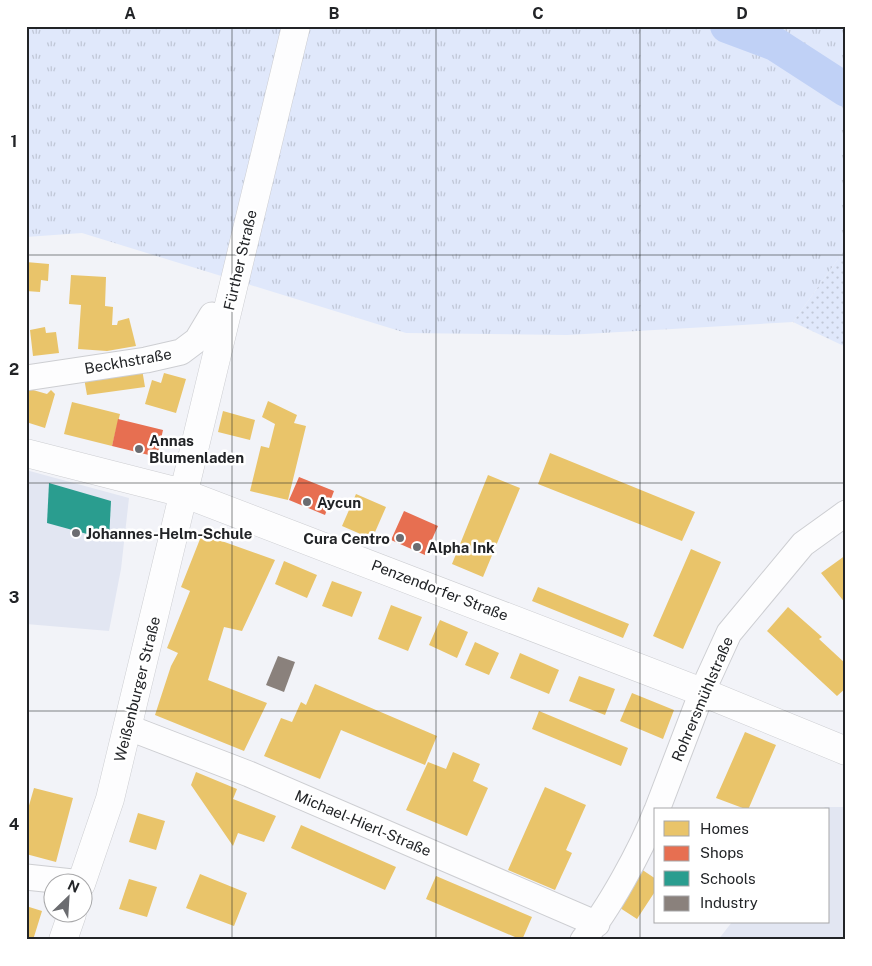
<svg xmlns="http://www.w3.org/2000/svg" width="872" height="966" font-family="'Public Sans',sans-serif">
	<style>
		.built { fill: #e2e6f2 }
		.grass { fill: url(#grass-tufts) }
		.garden { fill: url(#garden-dots) }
		.homes { fill: #e9c46a }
		.shops { fill: #e76f51 }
		.schools { fill: #2a9d8f }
		.industry { fill: #8a817c }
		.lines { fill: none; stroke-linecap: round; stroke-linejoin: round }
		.river { stroke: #c0d1f6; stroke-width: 34 }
		.minor-casing { stroke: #cdced2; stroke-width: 27 }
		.major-casing { stroke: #cdced2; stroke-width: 29 }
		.minor { stroke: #fdfdfe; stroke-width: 25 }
		.major { stroke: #fdfdfe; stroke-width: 28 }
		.grid { fill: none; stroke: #222427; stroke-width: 1; stroke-opacity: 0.55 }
		.poi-dot { fill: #6b6c70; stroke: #fff; stroke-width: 2 }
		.labels { text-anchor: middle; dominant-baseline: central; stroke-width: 5; stroke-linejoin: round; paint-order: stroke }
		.street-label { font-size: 15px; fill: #222427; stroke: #fff }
		.poi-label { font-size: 15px; font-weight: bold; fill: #222427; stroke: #fff; text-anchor: start }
		.neatline { fill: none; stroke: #222427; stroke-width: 2 }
		.grid-label { font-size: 16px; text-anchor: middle; font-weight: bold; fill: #222427 }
	</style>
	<defs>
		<pattern id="grass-tufts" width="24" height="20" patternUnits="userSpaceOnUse" patternTransform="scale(1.25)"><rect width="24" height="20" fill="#e0e8fb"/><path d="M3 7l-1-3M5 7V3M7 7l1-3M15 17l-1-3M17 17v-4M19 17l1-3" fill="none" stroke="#c0c7d7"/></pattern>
		<pattern id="garden-dots" width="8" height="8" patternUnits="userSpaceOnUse" patternTransform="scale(1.25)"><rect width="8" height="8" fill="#e0e8fb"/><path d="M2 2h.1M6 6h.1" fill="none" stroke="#c0c7d7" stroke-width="1.8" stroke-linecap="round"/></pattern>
	</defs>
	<rect width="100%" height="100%" fill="#f2f3f8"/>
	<!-- built -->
	<path class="built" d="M 26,470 L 129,498 L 121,569 L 109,631 L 26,624 Z
		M 825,807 L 846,807 L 846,940 L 718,940 L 732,922 L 828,922 L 828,810 L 822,810 Z"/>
	<!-- grass -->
	<path class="grass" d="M 26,26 L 846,26 L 846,248 L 793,322 L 567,335 L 406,333 L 82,233 L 26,237 Z"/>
	<!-- garden -->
	<path class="garden" d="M 846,248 L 846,347 L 793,322 Z"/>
	<!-- homes -->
	<path class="homes" d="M 26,262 L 49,264 L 48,281 L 41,280 L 40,292 L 26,291 Z
		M 71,275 L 106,277 L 105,306 L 113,307 L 112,325 L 117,325 L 118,321 L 129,318 L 136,346 L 107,351 L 78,349 L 81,305 L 69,304 Z
		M 45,327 L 46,333 L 56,332 L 59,353 L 33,356 L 30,330 Z
		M 142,369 L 145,387 L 87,395 L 84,378 Z
		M 164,373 L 186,379 L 176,413 L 145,404 L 152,380 L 161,383 Z
		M 26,388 L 47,394 L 51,390 L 55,394 L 45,428 L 26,422 Z
		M 268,401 L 297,415 L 294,423 L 306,426 L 288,500 L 250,491 L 261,446 L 269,448 L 275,424 L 262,417 Z
		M 72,402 L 120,414 L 112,446 L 64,434 Z
		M 223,411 L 255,420 L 250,440 L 218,432 Z
		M 550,453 L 695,512 L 682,541 L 538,484 Z
		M 488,475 L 520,488 L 483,577 L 452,564 Z
		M 356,494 L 386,507 L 372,539 L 342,526 Z
		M 202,534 L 275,560 L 242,631 L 224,627 L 208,680 L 267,703 L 244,751 L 155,715 L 171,666 L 178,653 L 167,648 L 190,591 L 181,587 Z
		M 691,549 L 721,562 L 683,649 L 653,636 Z
		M 846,555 L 846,604 L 821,573 Z
		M 284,561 L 317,575 L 307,598 L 275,584 Z
		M 332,581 L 362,592 L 352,617 L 322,606 Z
		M 538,587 L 629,624 L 623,638 L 532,601 Z
		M 391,605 L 422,617 L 408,651 L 378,639 Z
		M 788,607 L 822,637 L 819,639 L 846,664 L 846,688 L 837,696 L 767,631 Z
		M 440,620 L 468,632 L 457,658 L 429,645 Z
		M 475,642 L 499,653 L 489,675 L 465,665 Z
		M 520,653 L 559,670 L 549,694 L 510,678 Z
		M 579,676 L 615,689 L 605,715 L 569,701 Z
		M 315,684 L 437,736 L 425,765 L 341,730 L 320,779 L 264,756 L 281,718 L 292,722 L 301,702 L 306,705 Z
		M 632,693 L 674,710 L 663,739 L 620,721 Z
		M 539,711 L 628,748 L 621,766 L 532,729 Z
		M 745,732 L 776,745 L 748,810 L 716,798 Z
		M 453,752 L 480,764 L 473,781 L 488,788 L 467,836 L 406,810 L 428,762 L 446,769 Z
		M 196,772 L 237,789 L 233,799 L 276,816 L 264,842 L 238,833 L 233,846 L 191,785 Z
		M 545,787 L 586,805 L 566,850 L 572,853 L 555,890 L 508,870 Z
		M 34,788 L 73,798 L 56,862 L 26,854 L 26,816 Z
		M 138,813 L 165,821 L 156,850 L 129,842 Z
		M 301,825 L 396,867 L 385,890 L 291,848 Z
		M 641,869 L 656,879 L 656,890 L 637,919 L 617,906 Z
		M 200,874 L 247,893 L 234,926 L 186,908 Z
		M 436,876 L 532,917 L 522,940 L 426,899 Z
		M 129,879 L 157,887 L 147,917 L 119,909 Z
		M 26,906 L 42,911 L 33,940 L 26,940 Z"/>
	<!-- shops -->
	<path class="shops" d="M 118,419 L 163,430 L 157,457 L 112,446 Z
		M 299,477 L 334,491 L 325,515 L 289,500 Z
		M 404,511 L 438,526 L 425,555 L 391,540 Z"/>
	<!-- schools -->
	<path class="schools" d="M 49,483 L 111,501 L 109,540 L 47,523 Z"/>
	<!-- industry -->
	<path class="industry" d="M 278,656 L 295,662 L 284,692 L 266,685 Z"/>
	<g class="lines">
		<!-- river -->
		<path class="river" d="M 727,26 L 775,44 L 846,90"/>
		<!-- minor casing -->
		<g class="minor-casing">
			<path id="minor" d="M 26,378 L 146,360 L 181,352 L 197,340 L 212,315
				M 127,727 L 249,774 L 597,924
				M 657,810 L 702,692 L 729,633 L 803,544 L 846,513
				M 26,877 L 82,883
				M 583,940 C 609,909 641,850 656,812"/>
		</g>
		<!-- major casing -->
		<g class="major-casing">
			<path id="major" d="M 26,453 L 183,493 L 702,692 L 846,751
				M 81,884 L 110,799 L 296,26
				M 63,940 L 72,914"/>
		</g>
		<!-- minor -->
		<use href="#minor" class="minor"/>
		<!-- major -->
		<use href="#major" class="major"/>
	</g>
	<!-- grid -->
	<path class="grid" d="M 232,26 L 232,940M 436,26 L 436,940M 640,26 L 640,940M 26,255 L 846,255M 26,483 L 846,483M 26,711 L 846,711"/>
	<!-- markers -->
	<g class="poi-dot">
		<circle cx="139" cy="449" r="5"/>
		<circle cx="307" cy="502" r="5"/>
		<circle cx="76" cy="533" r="5"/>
		<circle cx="400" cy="538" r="5"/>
		<circle cx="417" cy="547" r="5"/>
	</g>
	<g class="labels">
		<!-- street labels -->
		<g class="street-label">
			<text transform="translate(240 260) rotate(-77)">Fürther Straße</text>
			<text transform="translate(128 361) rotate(-10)">Beckhstraße</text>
			<text transform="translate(440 590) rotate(21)">Penzendorfer Straße</text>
			<text transform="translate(137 689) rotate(-76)">Weißenburger Straße</text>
			<text transform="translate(702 699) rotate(-67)">Rohrersmühlstraße</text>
			<text transform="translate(363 823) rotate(23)">Michael-Hierl-Straße</text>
		</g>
		<!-- poi labels -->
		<g class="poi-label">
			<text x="149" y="440">Annas<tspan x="149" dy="17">Blumenladen</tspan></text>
			<text x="317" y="502">Aycun</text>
			<text x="86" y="533">Johannes-Helm-Schule</text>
			<text x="390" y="538" text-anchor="end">Cura Centro</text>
			<text x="427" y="547">Alpha Ink</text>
		</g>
	</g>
	<!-- border -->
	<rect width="872" height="966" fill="none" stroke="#ffffff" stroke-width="55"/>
	<!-- legend -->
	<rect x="654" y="808" width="175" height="115" fill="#ffffff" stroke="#a7a7a9"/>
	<rect x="664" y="821" width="25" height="15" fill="#e9c46a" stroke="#a7a7a9"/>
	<text x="700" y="834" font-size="15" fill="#222427">Homes</text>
	<rect x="664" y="846" width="25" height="15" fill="#e76f51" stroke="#a7a7a9"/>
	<text x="700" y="858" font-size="15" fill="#222427">Shops</text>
	<rect x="664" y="871" width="25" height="15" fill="#2a9d8f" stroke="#a7a7a9"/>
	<text x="700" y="884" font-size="15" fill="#222427">Schools</text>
	<rect x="664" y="896" width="25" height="15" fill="#8a817c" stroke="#a7a7a9"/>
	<text x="700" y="908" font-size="15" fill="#222427">Industry</text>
	<!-- north arrow -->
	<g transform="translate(68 898) rotate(25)"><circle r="24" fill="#ffffff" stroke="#a7a7a9"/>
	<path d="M0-4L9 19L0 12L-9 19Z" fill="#6b6c70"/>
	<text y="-8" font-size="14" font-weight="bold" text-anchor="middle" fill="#222427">N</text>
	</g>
	<rect x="28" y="28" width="816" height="910" class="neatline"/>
	<g class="grid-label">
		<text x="130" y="19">A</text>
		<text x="334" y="19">B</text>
		<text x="538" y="19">C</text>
		<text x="742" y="19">D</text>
		<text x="14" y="147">1</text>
		<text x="14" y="375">2</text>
		<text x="14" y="603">3</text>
		<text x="14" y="830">4</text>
	</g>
</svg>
